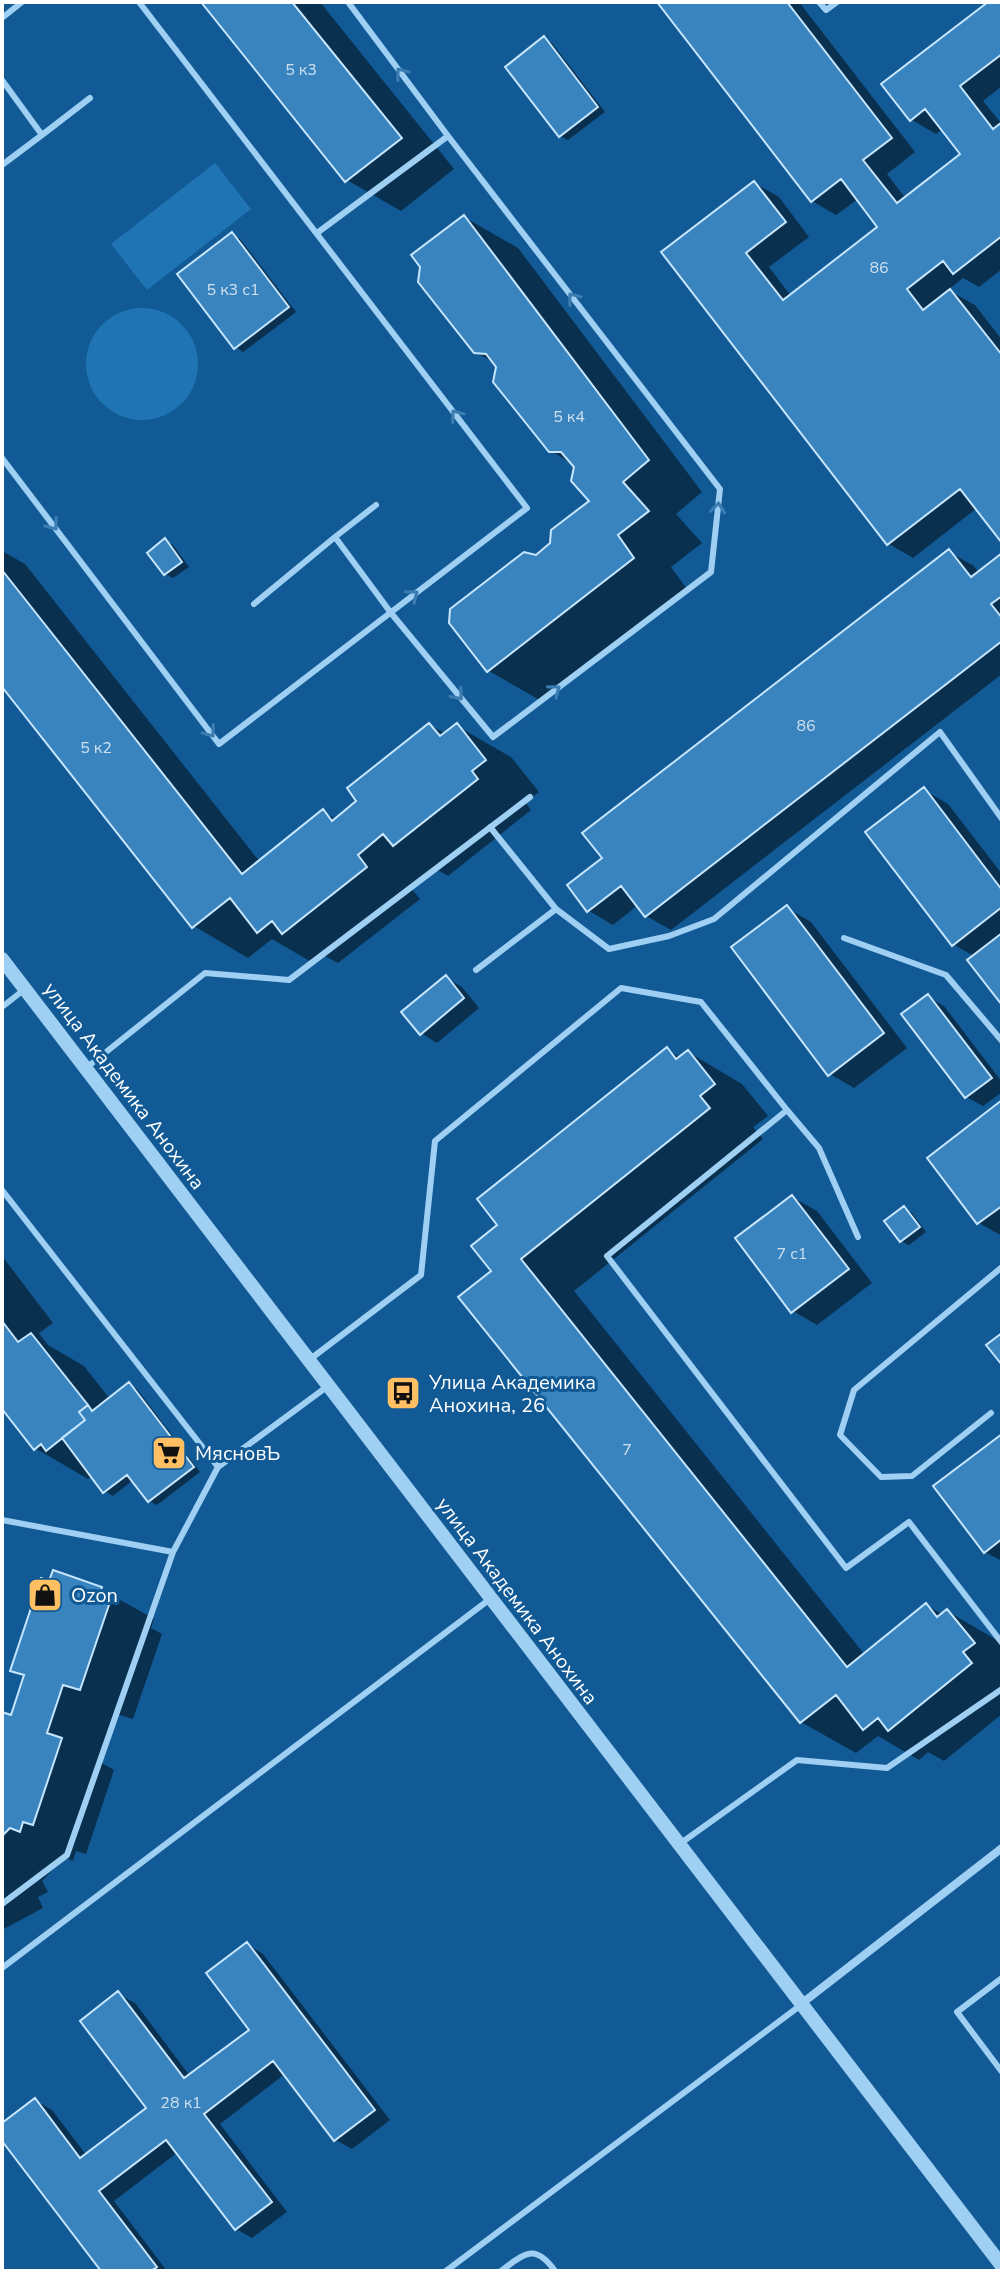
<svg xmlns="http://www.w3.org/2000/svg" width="1004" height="2273" font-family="'Nunito Sans',sans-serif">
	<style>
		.green { fill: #1f74b3 }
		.shadow { fill: #0007 }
		.building { fill: #3984be; stroke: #c7e6fe; stroke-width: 2 }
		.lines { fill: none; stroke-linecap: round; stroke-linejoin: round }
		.service { stroke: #9fd0f3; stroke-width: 6 }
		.minor { stroke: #9fd0f3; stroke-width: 8 }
		.tertiary { stroke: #9fd0f3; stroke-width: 14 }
		.oneway { stroke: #3c7db1 }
		.labels { text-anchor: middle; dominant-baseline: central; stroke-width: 6; stroke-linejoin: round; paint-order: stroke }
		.number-label { font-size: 16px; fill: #cee0ef }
		.street-label { font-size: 20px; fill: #fff; stroke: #115a95 }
		.poi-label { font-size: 20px; fill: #fff; stroke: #115a95; text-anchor: start }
	</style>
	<rect width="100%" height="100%" fill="#115a95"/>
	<!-- green -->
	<path class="green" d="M 215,163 L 251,209 L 147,290 L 111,244 Z
		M86 364a56 56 0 1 1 112 0a56 56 0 1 1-112 0Z"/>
	<!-- shadow -->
	<path class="shadow" d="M 204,2 L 320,2 L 454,169 L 401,211 L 347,180 Z
		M 659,2 L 799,2 L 915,152 L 887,174 L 906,199 L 963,155 L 943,129 L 936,134 L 912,120 L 884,84 L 991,2 L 1002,2 L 1002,86 L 983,101 L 1002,124 L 1002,269 L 979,287 L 963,278 L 948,290 L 975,305 L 1002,340 L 1002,540 L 977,508 L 913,558 L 889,544 L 664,253 L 754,183 L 779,197 L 809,237 L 769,267 L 791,296 L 880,227 L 858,199 L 836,215 L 812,201 Z
		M 545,39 L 552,43 L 605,112 L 568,140 L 560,136 Z
		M 464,217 L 518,248 L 702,492 L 676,514 L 702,543 L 671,567 L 687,589 L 543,702 L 489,671 L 451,622 L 537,557 L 591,502 L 576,466 L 551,451 L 495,363 L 475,352 Z
		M 232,235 L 240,239 L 296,312 L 243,352 L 236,347 Z
		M 165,541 L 173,545 L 189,567 L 173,578 L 165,574 Z
		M 2,551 L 25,564 L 260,862 L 323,812 L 336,819 L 359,801 L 430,725 L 446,734 L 457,726 L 511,757 L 539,792 L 525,802 L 531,810 L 448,876 L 434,868 L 410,887 L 420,899 L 338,963 L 323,955 L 313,963 L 272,939 L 248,958 L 194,926 L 2,684 Z
		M 949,552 L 974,566 L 979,573 L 1002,556 L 1002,674 L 671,930 L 646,916 L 638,905 L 613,925 L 589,911 L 570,886 L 604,859 Z
		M 924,790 L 948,804 L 1002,874 L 1002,1002 L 975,957 L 953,944 Z
		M 787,908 L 811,922 L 907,1048 L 854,1088 L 830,1074 Z
		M 446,978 L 462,987 L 479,1008 L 437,1043 L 421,1033 Z
		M 928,997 L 944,1006 L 1002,1082 L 1002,1092 L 983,1106 L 966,1097 Z
		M 667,1050 L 681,1058 L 688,1052 L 742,1084 L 768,1116 L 753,1127 L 763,1139 L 574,1291 L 865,1655 L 926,1605 L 943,1615 L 947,1611 L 1002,1643 L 1002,1714 L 944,1761 L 928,1752 L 919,1760 L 878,1736 L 856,1753 L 801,1722 L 494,1271 L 500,1225 Z
		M 1002,1103 L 1002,1236 L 979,1223 L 930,1158 Z
		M 792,1197 L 817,1211 L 872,1283 L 817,1325 L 793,1311 Z
		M 904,1208 L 912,1213 L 926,1232 L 909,1245 L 901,1241 Z
		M 2,1256 L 53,1323 L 39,1333 L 48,1345 L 84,1366 L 110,1399 L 129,1384 L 137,1389 L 200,1472 L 157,1505 L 149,1501 L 133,1480 L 113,1496 L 105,1491 L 93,1475 L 88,1479 L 35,1448 L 2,1405 Z
		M 1002,1437 L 1002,1561 L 985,1552 Z
		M 101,1589 L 154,1619 L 151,1628 L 162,1634 L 133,1719 L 116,1714 L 100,1762 L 114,1770 L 86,1854 L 76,1851 L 73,1861 L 64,1857 L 42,1881 L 48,1892 L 38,1897 L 43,1908 L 2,1930 L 2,1714 L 12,1718 L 26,1677 L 12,1670 Z
		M 247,1944 L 263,1954 L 390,2120 L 352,2149 L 336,2140 L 285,2074 L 220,2124 L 287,2212 L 252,2238 L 236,2229 L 178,2152 L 114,2201 L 167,2271 L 103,2271 L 2,2138 L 2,2126 L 35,2100 L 52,2110 L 87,2156 L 149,2108 L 118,1994 L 135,2003 L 190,2076 L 252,2030 Z"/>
	<!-- building -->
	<path class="building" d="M 201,2 L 292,2 L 402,138 L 345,182 Z
		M 657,2 L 787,2 L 892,138 L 863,160 L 897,203 L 960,154 L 925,109 L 910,121 L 881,84 L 988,2 L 1002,2 L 1002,54 L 960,86 L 993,129 L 1002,122 L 1002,236 L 953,274 L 943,261 L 907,289 L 923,310 L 950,289 L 1002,355 L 1002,543 L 960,489 L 887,545 L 661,252 L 754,181 L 786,222 L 746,253 L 783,300 L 877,227 L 841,179 L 811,202 Z
		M 544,36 L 598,107 L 559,137 L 505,67 Z
		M 464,215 L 649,460 L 623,482 L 649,511 L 618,535 L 634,558 L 487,672 L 449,623 L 450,609 L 524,552 L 536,555 L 550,543 L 551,530 L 589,501 L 571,481 L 574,467 L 561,452 L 549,452 L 493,382 L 496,367 L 486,354 L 474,353 L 418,282 L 420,267 L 411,255 Z
		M 232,232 L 289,307 L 234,349 L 177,274 Z
		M 165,538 L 182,562 L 164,575 L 147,553 Z
		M 949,549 L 971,577 L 1002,553 L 1002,596 L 991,604 L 1002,618 L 1002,641 L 645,917 L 621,886 L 587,912 L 567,885 L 602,858 L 582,833 Z
		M 2,570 L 242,874 L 323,809 L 332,821 L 356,801 L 347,788 L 429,723 L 440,736 L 457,723 L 486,760 L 472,771 L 478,779 L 393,846 L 383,834 L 358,855 L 367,867 L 282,934 L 272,921 L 257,933 L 230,898 L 192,928 L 2,687 Z
		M 924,787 L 1002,890 L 1002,907 L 952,946 L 865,832 Z
		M 787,905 L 884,1033 L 828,1076 L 731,947 Z
		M 1002,933 L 1002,1005 L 967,960 Z
		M 446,975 L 464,998 L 420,1035 L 401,1012 Z
		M 928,994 L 992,1078 L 965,1098 L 901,1014 Z
		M 667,1047 L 676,1059 L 688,1050 L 715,1084 L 700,1096 L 710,1108 L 521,1259 L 847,1667 L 926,1603 L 937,1617 L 947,1609 L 975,1643 L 963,1652 L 972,1663 L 888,1731 L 878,1718 L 863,1730 L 836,1695 L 800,1723 L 458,1297 L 491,1271 L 471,1246 L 497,1225 L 477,1199 Z
		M 1002,1100 L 1002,1206 L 977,1224 L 927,1158 Z
		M 792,1195 L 849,1269 L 791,1313 L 735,1238 Z
		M 904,1206 L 920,1227 L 900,1242 L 884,1221 Z
		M 2,1321 L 18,1342 L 31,1333 L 88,1405 L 79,1412 L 85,1420 L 46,1451 L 41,1444 L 34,1450 L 2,1409 Z
		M 1002,1333 L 1002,1365 L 986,1345 Z
		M 129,1382 L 194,1467 L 148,1502 L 127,1475 L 103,1493 L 62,1438 L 85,1420 L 79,1412 L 88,1405 L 92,1411 Z
		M 1002,1434 L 1002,1539 L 984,1553 L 933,1486 Z
		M 53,1570 L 102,1587 L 98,1598 L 110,1602 L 80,1690 L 63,1685 L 47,1733 L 62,1738 L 33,1825 L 23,1822 L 20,1832 L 10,1828 L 2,1836 L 2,1712 L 11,1715 L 24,1675 L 10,1671 L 41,1578 L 49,1581 Z
		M 247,1942 L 375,2110 L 334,2141 L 273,2061 L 204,2114 L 272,2202 L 235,2230 L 166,2140 L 99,2191 L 157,2267 L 151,2271 L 101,2271 L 2,2141 L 2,2123 L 35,2098 L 80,2158 L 146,2108 L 80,2021 L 118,1991 L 184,2078 L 249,2030 L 206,1973 Z"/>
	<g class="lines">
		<!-- service -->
		<path class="service" d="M 819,2 L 826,10 L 837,2
			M 2,18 L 22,2
			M 2,80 L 42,135 L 2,165
			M 42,135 L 90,98
			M 317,233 L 448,136
			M 2,458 L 219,744 L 527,508 L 139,2
			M 335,537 L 376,505
			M 254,604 L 335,537 L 391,613 L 493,737 L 711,572 L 720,489 L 448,136 L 348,2
			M 490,827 L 556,909 L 609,949 L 669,936 L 714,919 L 940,732 L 1002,819
			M 844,938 L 946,975 L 1002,1041
			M 476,970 L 556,909
			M 2,1007 L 25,989
			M 86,1068 L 205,973 L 289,980 L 530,797
			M 787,1110 L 819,1148 L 858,1237
			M 2,1190 L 218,1467 L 173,1552 L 67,1855 L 2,1904
			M 309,1360 L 421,1275 L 435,1141 L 621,988 L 701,1002 L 787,1110 L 607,1256 L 846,1568 L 909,1522 L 1002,1643
			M 991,1413 L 912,1476 L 881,1477 L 840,1435 L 854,1390 L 1002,1267
			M 218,1467 L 328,1386
			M 2,1520 L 173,1552
			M 681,1843 L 797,1760 L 887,1768 L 1002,1689
			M 2,1968 L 490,1599
			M 1002,1978 L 957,2012 L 1002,2072
			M 446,2271 L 801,2005
			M 501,2271 C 525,2253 535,2243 555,2271"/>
		<!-- minor -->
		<path class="minor" d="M 801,2004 L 1002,1848"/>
		<!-- tertiary -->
		<path class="tertiary" d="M 2,959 L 1002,2266"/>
	</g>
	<!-- one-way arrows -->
	<defs><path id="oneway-chevron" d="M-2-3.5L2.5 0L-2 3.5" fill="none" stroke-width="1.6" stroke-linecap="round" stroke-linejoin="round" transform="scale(2)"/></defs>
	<g class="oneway">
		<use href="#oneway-chevron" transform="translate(401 73) rotate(-127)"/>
		<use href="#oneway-chevron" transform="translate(573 298) rotate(-128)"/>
		<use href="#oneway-chevron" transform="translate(456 415) rotate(-127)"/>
		<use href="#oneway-chevron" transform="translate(718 508) rotate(-84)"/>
		<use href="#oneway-chevron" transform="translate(53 525) rotate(53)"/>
		<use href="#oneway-chevron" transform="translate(413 595) rotate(-37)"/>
		<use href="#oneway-chevron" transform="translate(555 690) rotate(-37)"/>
		<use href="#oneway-chevron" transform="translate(458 695) rotate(50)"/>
		<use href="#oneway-chevron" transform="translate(210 732) rotate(53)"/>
	</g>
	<!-- icons -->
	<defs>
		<g id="bus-square" transform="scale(1.8)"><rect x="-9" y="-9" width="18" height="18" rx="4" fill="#ffbf62" stroke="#115a95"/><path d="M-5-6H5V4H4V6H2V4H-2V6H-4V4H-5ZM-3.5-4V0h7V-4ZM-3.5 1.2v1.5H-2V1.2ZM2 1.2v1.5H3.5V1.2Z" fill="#111"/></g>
		<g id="supermarket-square" transform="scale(1.8)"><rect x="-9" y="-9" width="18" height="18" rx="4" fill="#ffbf62" stroke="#115a95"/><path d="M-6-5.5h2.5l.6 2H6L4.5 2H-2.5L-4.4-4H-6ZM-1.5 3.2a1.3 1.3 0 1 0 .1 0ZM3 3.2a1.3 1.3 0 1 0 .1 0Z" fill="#111"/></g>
		<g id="shop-square" transform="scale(1.8)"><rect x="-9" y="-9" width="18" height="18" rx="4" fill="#ffbf62" stroke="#115a95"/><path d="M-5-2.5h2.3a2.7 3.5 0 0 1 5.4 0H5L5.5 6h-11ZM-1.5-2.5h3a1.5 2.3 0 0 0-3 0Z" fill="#111"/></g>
	</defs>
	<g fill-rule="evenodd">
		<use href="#bus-square" x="403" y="1393"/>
		<use href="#supermarket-square" x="169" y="1453"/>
		<use href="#shop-square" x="45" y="1595"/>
	</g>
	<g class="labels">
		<!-- number labels -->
		<g class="number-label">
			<text x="301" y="70">5 к3</text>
			<text x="879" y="268">86</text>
			<text x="233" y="290">5 к3 с1</text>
			<text x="569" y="417">5 к4</text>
			<text x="806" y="726">86</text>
			<text x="96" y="748">5 к2</text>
			<text x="792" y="1254">7 с1</text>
			<text x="627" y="1450">7</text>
			<text x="181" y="2103">28 к1</text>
		</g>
		<!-- street labels -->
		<g class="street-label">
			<text transform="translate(124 1086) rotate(53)">улица Академика Анохина</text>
			<text transform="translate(517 1601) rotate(53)">улица Академика Анохина</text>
		</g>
		<!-- poi labels -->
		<g class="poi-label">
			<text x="429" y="1382">Улица Академика<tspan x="429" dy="23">Анохина, 26</tspan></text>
			<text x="195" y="1453">МясновЪ</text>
			<text x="71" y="1595">Ozon</text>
		</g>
	</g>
	<!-- border -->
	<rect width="1004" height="2273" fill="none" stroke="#ffffff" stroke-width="8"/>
</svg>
